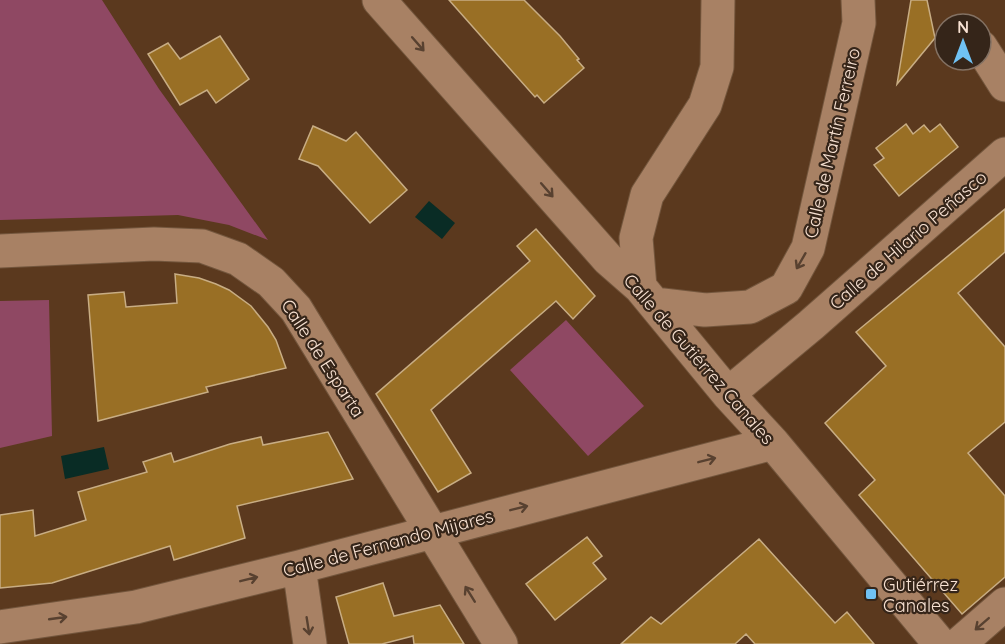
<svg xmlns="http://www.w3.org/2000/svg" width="1005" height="644" font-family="Quicksand,sans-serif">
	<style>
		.green { fill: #8f4863 }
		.water { fill: #092c25 }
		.building { fill: #996f25; stroke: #c8ad84; stroke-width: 1.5 }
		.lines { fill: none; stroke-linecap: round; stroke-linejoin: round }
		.minor-casing { stroke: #73563d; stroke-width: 35 }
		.minor { stroke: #a88164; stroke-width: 33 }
		.oneway { stroke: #584130 }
		.poi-dot { fill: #70c2f4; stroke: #352519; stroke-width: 2 }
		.labels { text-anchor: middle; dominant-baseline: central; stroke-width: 4.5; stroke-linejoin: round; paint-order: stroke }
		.street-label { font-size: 18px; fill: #f8e2d3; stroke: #352519 }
		.poi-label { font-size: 18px; fill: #f8e2d3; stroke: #352519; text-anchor: start }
	</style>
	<rect width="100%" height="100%" fill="#5b391e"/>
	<!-- green -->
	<path class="green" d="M 0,0 L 102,0 L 159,89 L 268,240 L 229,225 L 178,215 L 0,220 Z
		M 49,300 L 52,436 L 0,448 L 0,301 Z
		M 566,320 L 644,406 L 588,456 L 510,370 Z"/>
	<!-- water -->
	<path class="water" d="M 429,201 L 455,223 L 442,239 L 415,217 Z
		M 104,447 L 109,469 L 65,479 L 61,456 Z"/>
	<!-- building -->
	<path class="building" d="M 449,0 L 524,0 L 560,36 L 579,59 L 577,60 L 584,68 L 544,103 L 537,95 L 535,97 Z
		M 911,0 L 927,0 L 935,38 L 897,84 Z
		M 220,36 L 249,79 L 216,103 L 207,90 L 180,105 L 148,54 L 168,43 L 180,59 Z
		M 906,124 L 913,134 L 924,125 L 930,132 L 940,124 L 958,147 L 899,196 L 874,165 L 884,158 L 876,148 Z
		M 313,126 L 346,141 L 356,132 L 407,190 L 370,223 L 318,166 L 299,159 Z
		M 1005,209 L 1005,252 L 958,293 L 1005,347 L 1005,422 L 968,453 L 1005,496 L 1005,577 L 962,614 L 859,495 L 875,480 L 825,423 L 886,366 L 856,332 Z
		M 536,229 L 595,296 L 573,319 L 556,301 L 431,410 L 471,473 L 438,492 L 376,394 L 530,261 L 517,246 Z
		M 175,274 L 199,278 L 216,284 L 229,290 L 251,306 L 268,327 L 276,340 L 286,368 L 206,387 L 208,392 L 98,421 L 88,295 L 124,292 L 126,307 L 177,303 Z
		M 328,432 L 353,479 L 237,506 L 245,538 L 174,560 L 170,546 L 52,583 L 0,588 L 0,515 L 33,510 L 35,536 L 86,520 L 78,492 L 147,472 L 143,462 L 171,453 L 174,462 L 230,444 L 261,437 L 263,445 Z
		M 587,537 L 602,556 L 593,563 L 606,579 L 555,620 L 526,584 Z
		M 759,539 L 835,623 L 847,612 L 874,644 L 755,644 L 746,634 L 735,644 L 621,644 L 651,617 L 661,624 Z
		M 383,583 L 394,616 L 440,605 L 464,644 L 414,644 L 413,636 L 382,644 L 349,644 L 336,597 Z"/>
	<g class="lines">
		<!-- minor casing -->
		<g class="minor-casing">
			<path id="minor" d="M 379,0 L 608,259 L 640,287 L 728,394 L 773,443 L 940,644
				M 981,47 L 1005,85
				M 0,251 L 154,244 L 202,246 L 238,259 L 271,282 L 296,309 L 501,644
				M 640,287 L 636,238 L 647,195 L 705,105 L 717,67 L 718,0
				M 654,304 L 705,310 L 750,307 L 786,288 L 808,248 L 859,23 L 858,0
				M 728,394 L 811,325 L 1005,154
				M 299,567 L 310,644
				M 0,627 L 136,607 L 299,567 L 773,443
				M 959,644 L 1005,604"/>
		</g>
		<!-- minor -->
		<use href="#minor" class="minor"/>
	</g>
	<!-- one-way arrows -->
	<defs><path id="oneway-shaft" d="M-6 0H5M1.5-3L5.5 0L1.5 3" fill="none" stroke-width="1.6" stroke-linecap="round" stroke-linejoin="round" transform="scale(1.5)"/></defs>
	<g class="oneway">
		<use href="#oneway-shaft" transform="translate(418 44) rotate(49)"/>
		<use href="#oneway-shaft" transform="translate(547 190) rotate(49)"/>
		<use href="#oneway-shaft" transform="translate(801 261) rotate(120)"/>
		<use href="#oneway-shaft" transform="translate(707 460) rotate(-14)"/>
		<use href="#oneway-shaft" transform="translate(519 508) rotate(-14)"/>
		<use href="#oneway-shaft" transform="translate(249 579) rotate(-14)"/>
		<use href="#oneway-shaft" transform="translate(470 594) rotate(-122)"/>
		<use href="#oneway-shaft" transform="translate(58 618) rotate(-8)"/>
		<use href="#oneway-shaft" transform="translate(982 624) rotate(139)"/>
		<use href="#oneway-shaft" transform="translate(308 626) rotate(81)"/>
	</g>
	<!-- markers -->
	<rect class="poi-dot" x="865" y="588" width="12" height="12" rx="3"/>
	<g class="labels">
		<!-- street labels -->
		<g class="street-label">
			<text transform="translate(832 143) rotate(-77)">Calle de Martín Ferreiro</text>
			<text transform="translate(908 240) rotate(-41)">Calle de Hilario Peñasco</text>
			<text transform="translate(323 358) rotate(57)">Calle de Esparta</text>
			<text transform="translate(699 359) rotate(49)">Calle de Gutiérrez Canales</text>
			<text transform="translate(388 543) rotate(-15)">Calle de Fernando Mijares</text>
		</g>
		<!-- poi labels -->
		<g class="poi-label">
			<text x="883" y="584">Gutiérrez<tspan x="883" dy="21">Canales</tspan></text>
		</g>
	</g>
	<!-- north arrow -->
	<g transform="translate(963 42)"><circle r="28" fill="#352519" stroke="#837163" stroke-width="1.5"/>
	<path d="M0-4.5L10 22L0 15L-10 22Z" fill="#70c2f4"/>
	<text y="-9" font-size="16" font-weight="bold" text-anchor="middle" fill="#f8e2d3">N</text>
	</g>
</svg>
